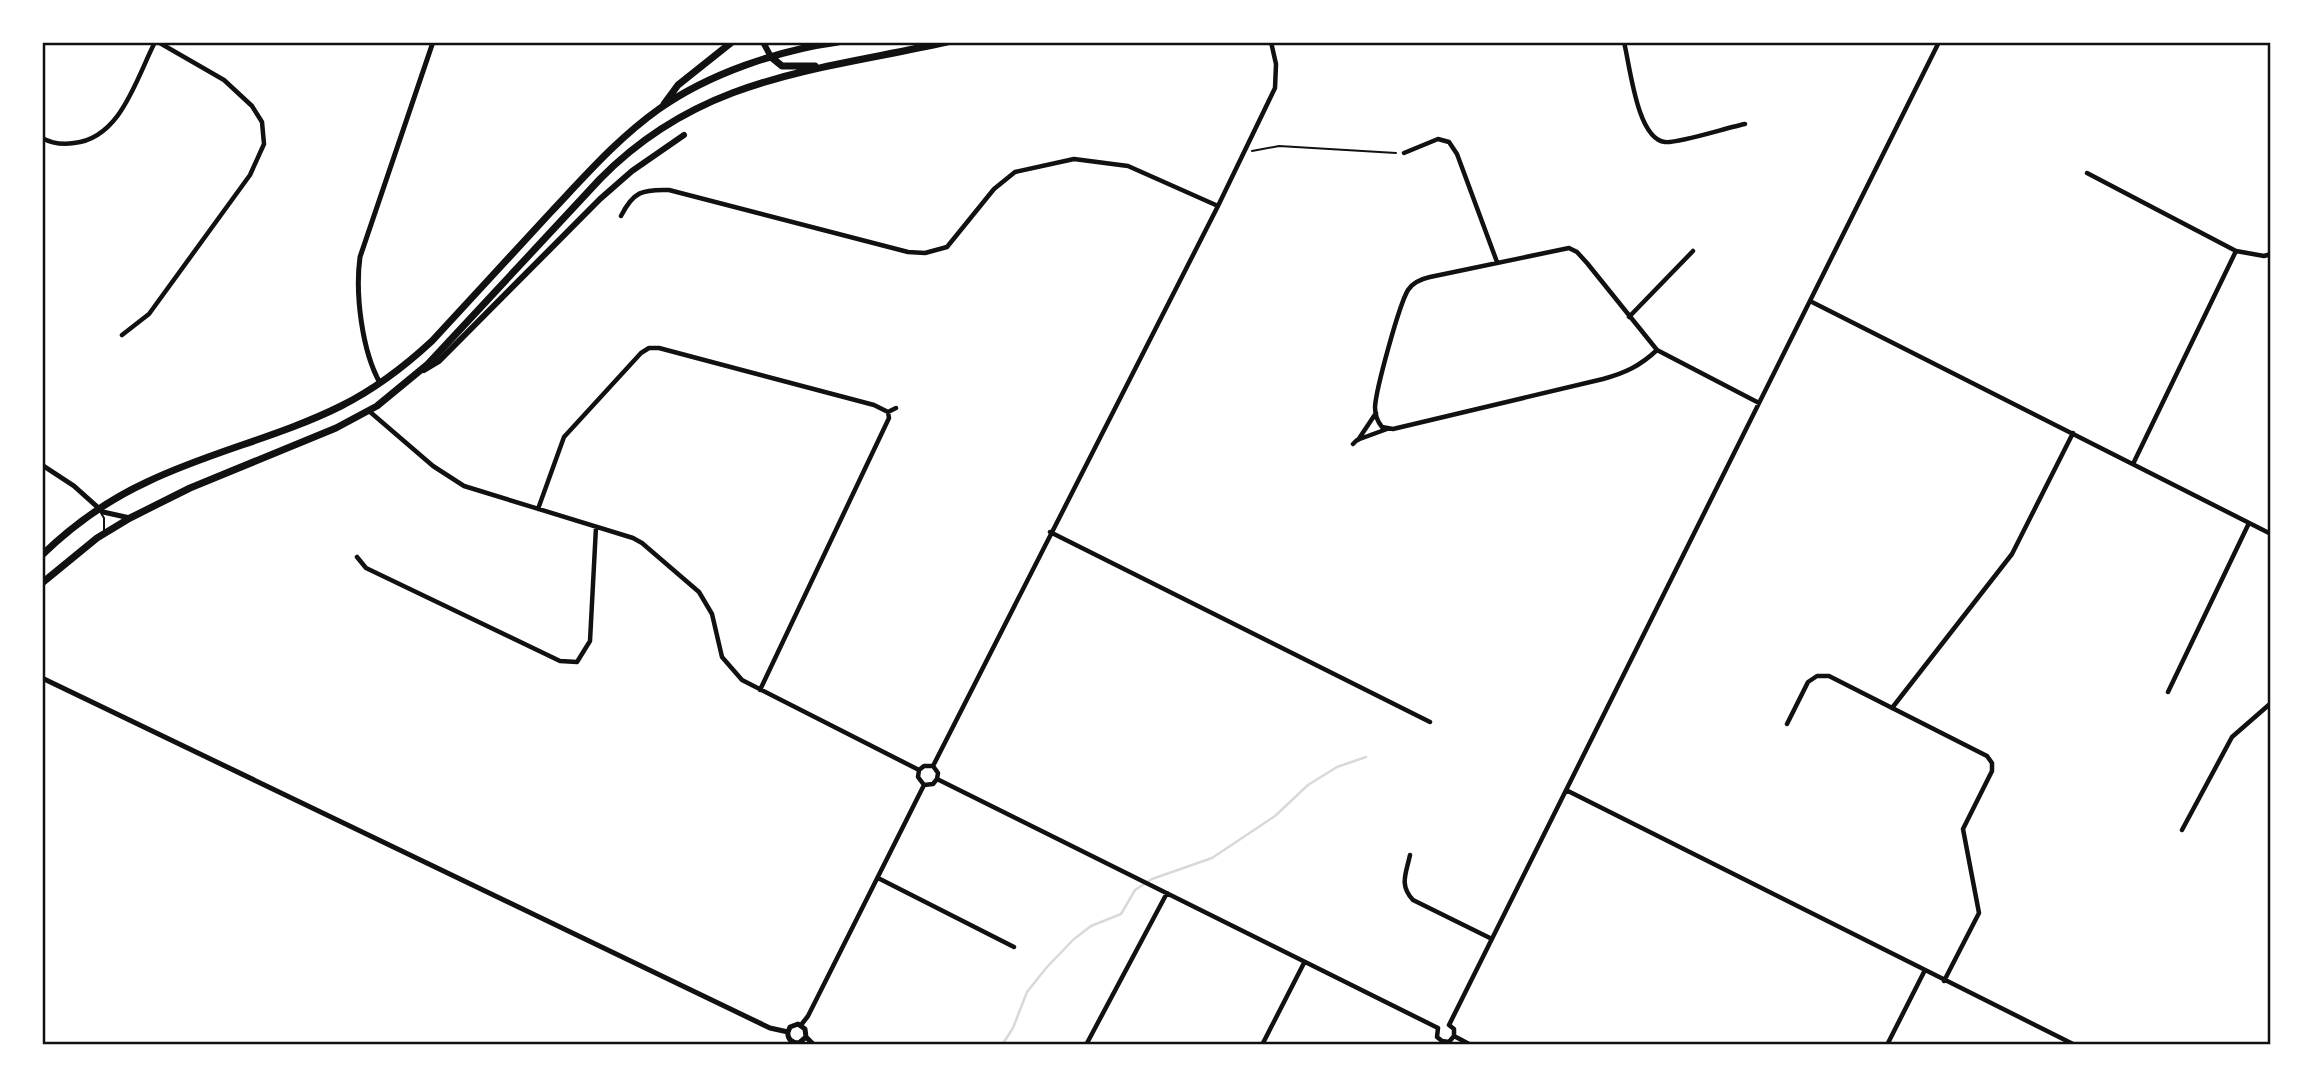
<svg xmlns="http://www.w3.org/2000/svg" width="2313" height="1087" font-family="Arial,sans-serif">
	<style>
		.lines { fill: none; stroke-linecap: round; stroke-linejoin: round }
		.stream { stroke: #d9d9d9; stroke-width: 2.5 }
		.path { stroke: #111; stroke-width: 2 }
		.service { stroke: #111; stroke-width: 2 }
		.minor { stroke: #111; stroke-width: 4.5 }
		.tertiary { stroke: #111; stroke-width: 5 }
		.secondary { stroke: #111; stroke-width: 5 }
		.primary { stroke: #111; stroke-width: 6 }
		.trunk { stroke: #111; stroke-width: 7 }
		.neatline { fill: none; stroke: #111; stroke-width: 2.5 }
	</style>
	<rect width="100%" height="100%" fill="#fff"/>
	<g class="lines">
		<!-- stream -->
		<path class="stream" d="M 1002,1045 L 1013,1028 L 1027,992 L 1047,967 L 1074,939 L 1091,926 L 1121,914 L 1135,890 L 1152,879 L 1212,858 L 1275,816 L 1308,785 L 1337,767 L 1366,757"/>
		<!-- path -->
		<path class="path" d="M 1252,151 L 1279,146 L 1396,153"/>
		<!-- service -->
		<path class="service" d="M 101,513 L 104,518 L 104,531"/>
		<!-- minor -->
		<path class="minor" d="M 1624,42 C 1630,66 1637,139 1665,142 C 1677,144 1729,127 1745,124
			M 42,138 C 53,144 62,145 74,143 C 121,138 136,79 155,42
			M 1404,153 L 1438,139 L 1449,142 L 1457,154 L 1497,262
			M 2087,173 L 2236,251 L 2264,256 L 2271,254
			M 621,216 C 633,192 642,189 669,190 L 908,252 L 925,253 L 947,247 L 994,189 L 1015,172 L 1074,159 L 1128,166 L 1218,206
			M 1810,301 L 2271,534
			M 1629,317 L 1693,251
			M 122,335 L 149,314 L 250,175 L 264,144 L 262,122 L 252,106 L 224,80 L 158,42
			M 1657,350 C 1640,366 1625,373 1603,379 L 1393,429 L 1382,427 C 1377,421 1375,415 1375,407 C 1376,389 1399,305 1408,290 C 1413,282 1421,279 1430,277 L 1569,248 L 1577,252 L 1587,263 L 1657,350 L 1759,403
			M 369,411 L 433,466 L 464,486 L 633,538 L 642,543 L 699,592 L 712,614 L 722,657 L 742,680 L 919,770
			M 888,412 L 896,408
			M 1358,440 L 1376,413
			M 1353,444 L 1357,440 L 1387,429
			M 2133,464 L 2236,251
			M 538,509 L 564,437 L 641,353 L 649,348 L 659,348 L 874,405 L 888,412 L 889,418 L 760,690
			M 1050,532 L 1430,722
			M 357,557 L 366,568 L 560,661 L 577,662 L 590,641 L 596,527
			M 2168,692 L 2249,523
			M 1892,708 L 2012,554 L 2073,433
			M 1787,724 L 1808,682 L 1817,676 L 1829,676 L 1987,756 L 1992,763 L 1992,771 L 1963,829 L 1979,913 L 1944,981
			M 933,766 L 1218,206 L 1275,88 L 1276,64 L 1271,42
			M 919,770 L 924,766 L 933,766 L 938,773 L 937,779
			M 919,770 L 918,777 L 924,785
			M 937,779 L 1438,1028
			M 924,785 L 933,784 L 937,779
			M 1566,790 L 2075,1045
			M 2182,830 L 2232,737 L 2271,703
			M 1410,855 C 1406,874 1399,885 1413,900 L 1492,939
			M 878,878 L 1014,947
			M 801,1025 L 808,1016 L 924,785
			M 1449,1025 L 1939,42
			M 1449,1025 L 1454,1029 L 1454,1036
			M 1438,1028 L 1437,1037 L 1442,1041 L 1449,1042 L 1454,1036
			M 1454,1036 L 1471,1045
			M 1086,1045 L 1167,893
			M 1262,1045 L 1304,963
			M 1887,1045 L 1925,970"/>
		<!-- tertiary -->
		<path class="tertiary" d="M 380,383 C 362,351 355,294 360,257 L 433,42"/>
		<!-- secondary -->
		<path class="secondary" d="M 42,465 L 74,486 L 103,512 L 130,518
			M 42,678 L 770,1028 L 788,1032
			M 788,1032 L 790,1027 L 798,1024 L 805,1029 L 806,1037
			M 788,1032 C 787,1039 792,1043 799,1043 L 806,1037
			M 806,1037 L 814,1045"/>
		<!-- primary -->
		<path class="primary" d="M 763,42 L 771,57
			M 424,370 L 439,361 L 600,199 L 632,171 L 684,135"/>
		<!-- trunk -->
		<path class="trunk" d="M 771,57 L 782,66 L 815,66
			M 664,104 L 678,85 L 732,42
			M 42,555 C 73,525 108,500 147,482 C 209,452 279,437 341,406 C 375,389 404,367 432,341 C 472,298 511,255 551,212 C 585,176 618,138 659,109 C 708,74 779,50 838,42
			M 42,583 L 97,538 L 130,518 L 190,488 L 336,428 L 377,406 L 428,364 L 600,179 C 701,76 816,71 947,42"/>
	</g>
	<!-- border -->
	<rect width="2313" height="1087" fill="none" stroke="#ffffff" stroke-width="88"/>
	<rect x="44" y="44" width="2225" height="999" class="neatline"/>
</svg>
